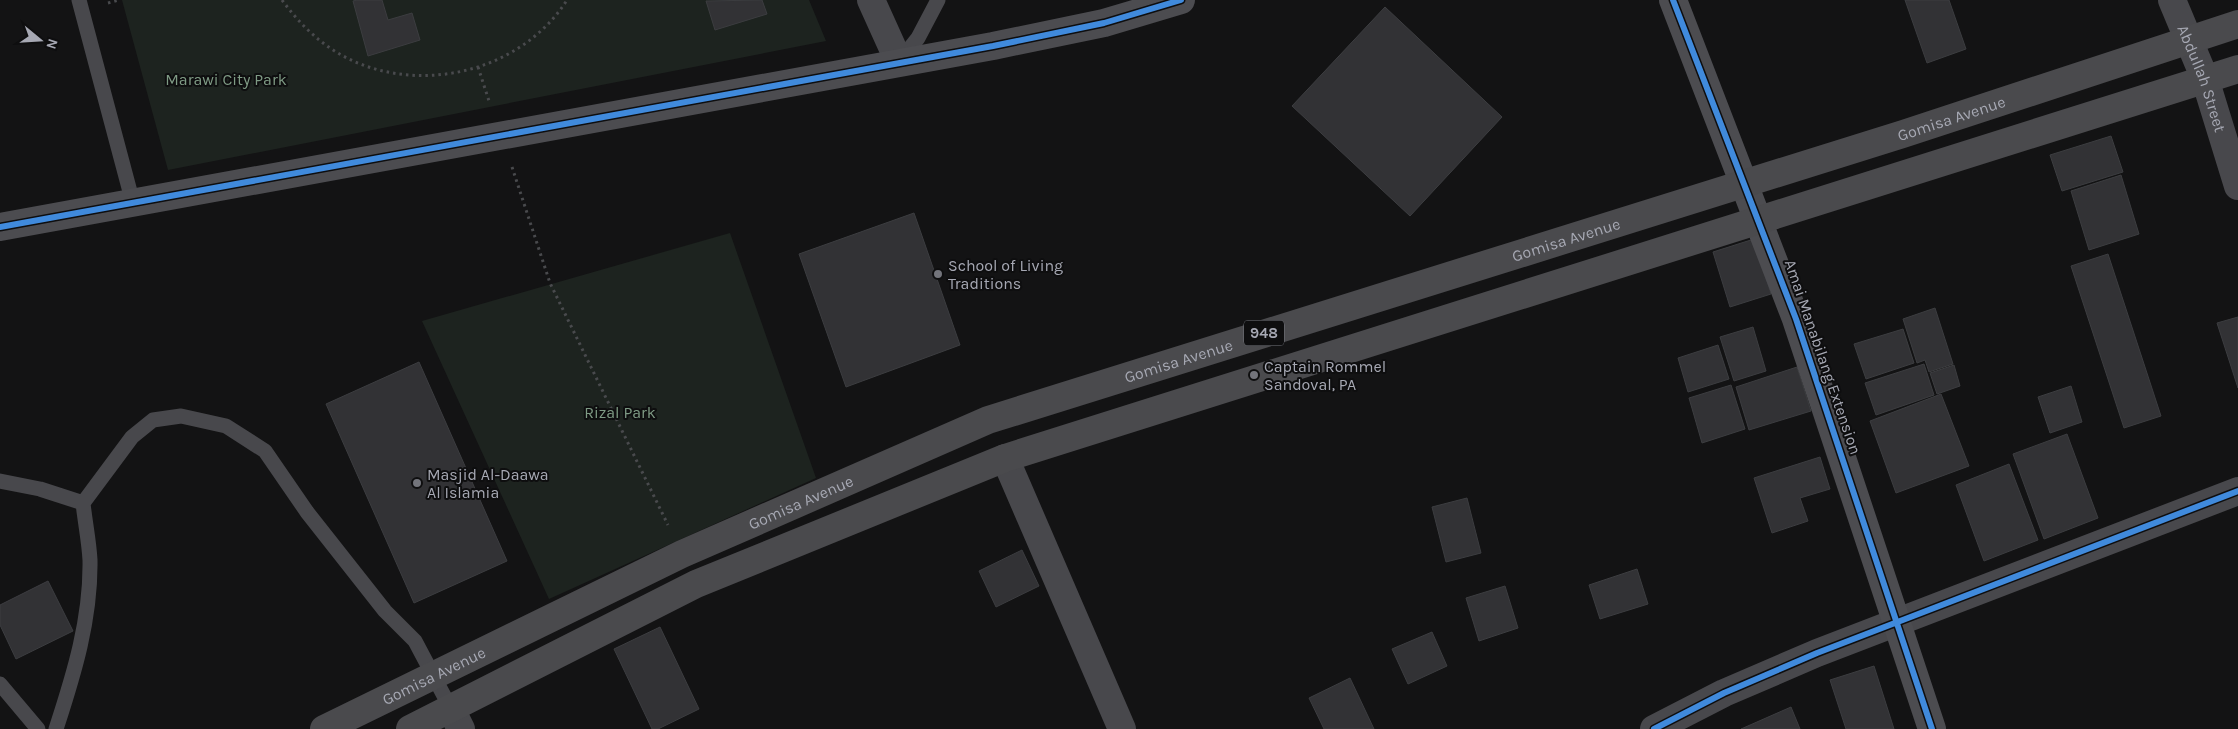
<svg xmlns="http://www.w3.org/2000/svg" width="2238" height="729" font-family="Karla,sans-serif">
	<style>
		.green { fill: #1d231f }
		.building { fill: #323235; stroke: #3c3d40 }
		.lines { fill: none; stroke-linecap: round; stroke-linejoin: round }
		.path { stroke: #494a4d; stroke-width: 3; stroke-dasharray: 2.5 4; stroke-linecap: butt }
		.lane { stroke: #48484c; stroke-width: 15 }
		.street { stroke: #48484c; stroke-width: 28 }
		.secondary { stroke: #4c4c50; stroke-width: 28 }
		.primary { stroke: #4a4a4d; stroke-width: 28 }
		.cycleway-casing { stroke: #0e0e0f; stroke-width: 9 }
		.cycleway { stroke: #408adc; stroke-width: 6 }
		.poi-dot { fill: #73747b; stroke: #0e0e0f; stroke-width: 2 }
		.labels { text-anchor: middle; dominant-baseline: central; stroke-width: 4; stroke-linejoin: round; paint-order: stroke }
		.shield { fill: #0e0e0f; stroke: #787a82; stroke-width: 1 }
		.shield-label { font-size: 15px; font-weight: bold; fill: #a6a8b3 }
		.street-label { font-size: 16px; fill: #a6a8b3; stroke: #0e0e0f }
		.park-label { font-size: 16px; fill: #7f9b85; stroke: #0e0e0f }
		.poi-label { font-size: 16px; fill: #a6a8b3; stroke: #0e0e0f; text-anchor: start }
	</style>
	<rect width="100%" height="100%" fill="#131314"/>
	<!-- green -->
	<path class="green" d="M 122,0 L 809,0 L 826,41 L 168,170 Z
		M 730,233 L 816,478 L 549,599 L 422,321 Z"/>
	<!-- building -->
	<path class="building" d="M 357,0 L 382,0 L 388,20 L 412,13 L 420,40 L 368,56 L 353,1 Z
		M 762,0 L 767,14 L 715,30 L 706,1 Z
		M 1905,0 L 1949,0 L 1966,49 L 1927,63 Z
		M 1385,7 L 1502,117 L 1410,216 L 1292,106 Z
		M 2111,136 L 2123,172 L 2062,191 L 2050,155 Z
		M 2121,175 L 2139,234 L 2089,250 L 2071,191 Z
		M 914,213 L 960,345 L 846,387 L 799,254 Z
		M 1754,239 L 1771,294 L 1730,307 L 1713,252 Z
		M 2108,254 L 2161,416 L 2124,428 L 2071,266 Z
		M 1935,308 L 1953,364 L 1929,372 L 1925,360 L 1917,363 L 1903,319 Z
		M 2238,317 L 2238,388 L 2217,323 Z
		M 1753,327 L 1766,371 L 1734,381 L 1720,337 Z
		M 1903,329 L 1914,363 L 1866,379 L 1854,344 Z
		M 1718,345 L 1729,379 L 1688,392 L 1678,358 Z
		M 419,362 L 507,561 L 414,603 L 326,404 Z
		M 1924,364 L 1934,395 L 1876,415 L 1865,383 Z
		M 1954,365 L 1960,386 L 1937,394 L 1930,373 Z
		M 1797,367 L 1811,411 L 1749,430 L 1736,387 Z
		M 1731,385 L 1745,429 L 1702,443 L 1689,398 Z
		M 2071,386 L 2082,422 L 2050,433 L 2038,397 Z
		M 1941,394 L 1969,466 L 1896,493 L 1870,421 Z
		M 2067,434 L 2098,518 L 2044,539 L 2013,454 Z
		M 1820,457 L 1830,489 L 1800,498 L 1808,521 L 1772,533 L 1754,478 Z
		M 2009,464 L 2038,540 L 1984,561 L 1956,485 Z
		M 1467,498 L 1481,553 L 1446,562 L 1432,507 Z
		M 1022,550 L 1039,586 L 996,607 L 979,571 Z
		M 1637,569 L 1648,604 L 1600,619 L 1589,585 Z
		M 48,581 L 73,631 L 16,659 L 0,625 L 0,605 Z
		M 1505,586 L 1518,628 L 1479,641 L 1466,598 Z
		M 660,627 L 699,709 L 658,729 L 652,729 L 614,649 Z
		M 1432,632 L 1447,666 L 1408,684 L 1392,649 Z
		M 1874,666 L 1894,729 L 1846,729 L 1830,680 Z
		M 1350,678 L 1374,729 L 1324,729 L 1309,698 Z
		M 1791,707 L 1800,729 L 1741,729 Z"/>
	<g class="lines">
		<!-- path -->
		<path class="path" d="M 282,0 C 296,19 311,35 330,48 C 405,99 518,77 567,0
			M 108,3 L 119,0
			M 478,67 L 490,104
			M 512,167 L 550,283 L 668,525"/>
		<!-- lane -->
		<path class="lane" d="M 79,0 L 133,203
			M 899,62 L 918,38 L 938,0
			M 0,481 L 40,489 L 83,503
			M 0,684 L 38,729
			M 56,729 C 74,674 91,619 90,560 C 89,541 85,522 83,503 L 132,437 L 153,420 L 181,416 L 226,426 L 265,451 L 307,512 L 385,611 L 415,641 L 451,709"/>
		<!-- street -->
		<g class="street">
			<path d="M 871,0 L 899,62"/>
			<path id="s1" d="M 2172,0 L 2205,79 L 2238,186"/>
			<path d="M 1005,458 L 1122,729"/>
			<path d="M 451,709 L 461,729"/>
			<path d="M 1654,729 L 1724,693 L 1817,653 L 2238,491"/>
		</g>
		<!-- secondary -->
		<path class="secondary" d="M 1673,0 L 1796,319 L 1932,729
			M 0,227 L 993,46 L 1104,23 L 1181,0"/>
		<!-- primary -->
		<g class="primary">
			<path id="s2" d="M 324,729 L 682,554 L 988,420 L 1903,134 L 2238,24"/>
			<path d="M 410,729 L 696,584 L 1005,458 L 2238,69"/>
		</g>
		<!-- cycleway casing -->
		<g class="cycleway-casing">
			<path id="cycleway" d="M 1673,0 L 1796,319 L 1932,729
				M 0,227 L 993,46 L 1104,23 L 1181,0
				M 1654,729 L 1724,693 L 1817,653 L 2238,491"/>
		</g>
		<!-- cycleway -->
		<use href="#cycleway" class="cycleway"/>
	</g>
	<!-- markers -->
	<g class="poi-dot">
		<circle cx="938" cy="274" r="5"/>
		<circle cx="1254" cy="375" r="5"/>
		<circle cx="417" cy="483" r="5"/>
	</g>
	<g class="labels">
		<!-- shield labels -->
		<rect class="shield" x="1244" y="320.5" width="40" height="25" rx="4"/>
		<g class="shield-label">
			<text x="1264" y="333">948</text>
		</g>
		<!-- street labels -->
		<g class="street-label">
			<text stroke="none"><textPath href="#s1" startOffset="84">Abdullah Street</textPath></text>
			<text stroke="none"><textPath href="#s2" startOffset="1742">Gomisa Avenue</textPath></text>
			<text stroke="none"><textPath href="#s2" startOffset="1338">Gomisa Avenue</textPath></text>
			<text transform="translate(1823 357) rotate(71)">Amai Manabilang Extension</text>
			<text stroke="none"><textPath href="#s2" startOffset="932">Gomisa Avenue</textPath></text>
			<text stroke="none"><textPath href="#s2" startOffset="528">Gomisa Avenue</textPath></text>
			<text stroke="none"><textPath href="#s2" startOffset="122">Gomisa Avenue</textPath></text>
		</g>
		<!-- park labels -->
		<g class="park-label">
			<text x="226" y="79">Marawi City Park</text>
			<text x="620" y="412">Rizal Park</text>
		</g>
		<!-- poi labels -->
		<g class="poi-label">
			<text x="948" y="265">School of Living<tspan x="948" dy="18">Traditions</tspan></text>
			<text x="1264" y="366">Captain Rommel<tspan x="1264" dy="18">Sandoval, PA</tspan></text>
			<text x="427" y="474">Masjid Al-Daawa<tspan x="427" dy="18">Al Islamia</tspan></text>
		</g>
	</g>
	<!-- north arrow -->
	<g transform="translate(40 40) rotate(108)" stroke="#0e0e0f" stroke-width="4" paint-order="stroke">
	<path d="M0-4L9 19L0 12L-9 19Z" fill="#a6a8b3"/>
	<text y="-8" font-size="14" font-weight="bold" text-anchor="middle" fill="#a6a8b3">N</text>
	</g>
</svg>
